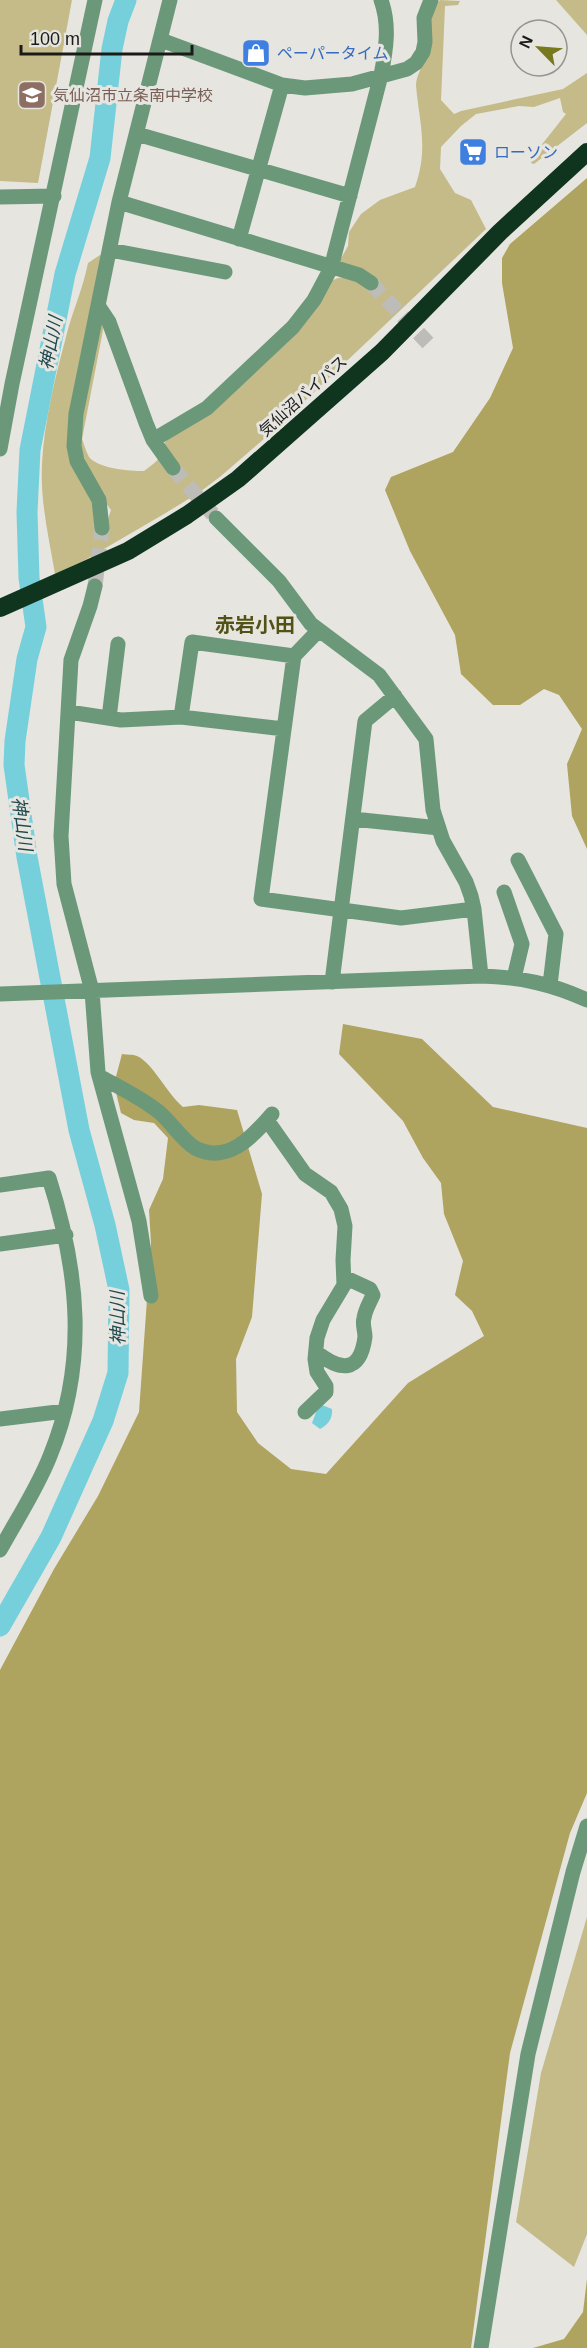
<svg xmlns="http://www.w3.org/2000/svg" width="587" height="2348" font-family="Arial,'Noto Sans JP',sans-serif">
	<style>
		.green { fill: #c4bb88 }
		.forest { fill: #afa360 }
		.water { fill: #75d0dc }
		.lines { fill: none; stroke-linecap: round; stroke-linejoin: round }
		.river { stroke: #75d0dc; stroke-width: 21 }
		.minor-tunnel { stroke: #bdbcb8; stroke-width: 15; stroke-dasharray: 15 8; stroke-linecap: butt }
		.minor { stroke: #6c987a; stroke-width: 15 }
		.highway { stroke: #0f351f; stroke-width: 18 }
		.labels { text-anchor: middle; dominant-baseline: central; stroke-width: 6; stroke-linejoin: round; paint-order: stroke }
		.shop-label { font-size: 16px; fill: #366cbe; stroke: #e6e5e0; text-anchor: start }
		.education-label { font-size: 16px; fill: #785e54; stroke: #e6e5e0; text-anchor: start }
		.street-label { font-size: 16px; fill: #1a1a18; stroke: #e6e5e0 }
		.water-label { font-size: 18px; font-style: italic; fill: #1f494e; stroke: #e6e5e0 }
		.quarter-label { font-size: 20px; font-weight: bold; fill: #525216; stroke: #e6e5e0 }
	</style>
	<rect width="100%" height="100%" fill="#e6e5e0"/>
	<!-- green -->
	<path class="green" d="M 0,0 L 72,0 L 38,183 L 0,181 Z
		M 440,0 L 460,1 L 458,5 L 445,6 L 441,100 L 454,114 L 461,111 L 563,89 L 587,73 L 587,123 L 534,164 L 531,163 L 532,157 L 566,114 L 563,112 L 560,98 L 534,107 L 519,106 L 476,114 L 461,126 L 441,147 L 440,169 L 455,193 L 471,200 L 486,229 L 273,431 L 221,476 L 200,492 L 164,514 L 85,560 L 55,574 C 49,538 40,501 42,464 C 44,422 55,378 66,337 C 72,312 83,289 88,263 L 100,255 L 107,257 L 70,437 L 107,522 L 111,510 L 103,499 L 77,443 L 98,321 L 104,325 L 82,439 C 84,444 86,452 89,457 C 99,469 130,471 144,471 C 155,463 165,456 165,442 L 331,281 L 338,278 L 352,277 L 339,262 L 348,246 L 349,232 L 361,214 L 380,200 L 415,187 C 429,147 419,123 416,85 C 416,77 421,70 423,62 C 427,42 425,15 440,0 Z
		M 556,0 L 587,0 L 587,35 Z
		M 587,1917 L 587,2234 L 574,2267 L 516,2222 L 541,2073 Z"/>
	<!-- forest -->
	<path class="forest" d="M 587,178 L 587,849 L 572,816 L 567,764 L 582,729 L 559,695 L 544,689 L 520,705 L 493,705 L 461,674 L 455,635 L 410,551 L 385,490 L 391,477 L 453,452 L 490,398 L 513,348 L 502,283 L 502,258 L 510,244 Z
		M 343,1024 L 422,1039 L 493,1107 L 587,1128 L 587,1793 L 570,1833 L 510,2053 L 471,2348 L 0,2348 L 0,1670 L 54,1569 L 98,1496 L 139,1412 L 151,1243 L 149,1210 L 163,1179 L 168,1138 L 154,1123 L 134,1120 L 121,1113 L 114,1084 L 122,1054 C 126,1055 133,1054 137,1056 C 153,1063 167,1094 183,1107 L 199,1105 L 237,1110 L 262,1194 L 252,1317 L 236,1359 L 237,1412 L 258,1443 L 291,1469 L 326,1474 L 408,1383 L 484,1336 L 472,1311 L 455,1295 L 463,1261 L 444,1214 L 441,1183 L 423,1158 L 403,1121 L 339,1054 Z
		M 587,2279 L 587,2348 L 533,2348 L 564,2339 L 583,2312 Z"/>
	<!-- water -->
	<path class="water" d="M 322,1405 L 332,1409 C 333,1418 328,1425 320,1429 L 312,1423 L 318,1407 Z"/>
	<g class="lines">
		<!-- river -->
		<path class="river" d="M 0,1626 L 51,1537 L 103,1421 L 118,1373 L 119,1290 L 105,1225 L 79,1130 L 27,857 L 14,765 L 15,741 L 27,659 L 36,627 L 29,578 L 27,512 L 30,450 L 65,274 L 100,158 L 112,49 L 118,21 L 126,0"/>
		<!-- minor-tunnel -->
		<path class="minor-tunnel" d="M 371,283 L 428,343
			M 173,468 L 216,518
			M 95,586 L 102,528"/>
		<!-- minor -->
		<path class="minor" d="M 161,40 L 282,85 L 305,88 L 352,84 L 407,69 L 416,63 L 423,52 L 425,42 L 424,18 L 431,0
			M 137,134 L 350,196
			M 0,197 L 54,196
			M 119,202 L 359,275 L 371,283
			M 239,239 L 282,85
			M 110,250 L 225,272
			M 99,307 L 109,322 L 146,423 L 153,440 L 173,468
			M 153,440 L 207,408 L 293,327 L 314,300 L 331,268 L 381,75 C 386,50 390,25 381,0
			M 0,449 L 12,384 L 95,0
			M 216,518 L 279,581 L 311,624 L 379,675 L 426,739 L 433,810 L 443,841 L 466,882 L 471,896 L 474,909 L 481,976
			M 102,528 L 99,500 L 77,461 L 74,446 L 76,414 L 119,202 L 170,0
			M 95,586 L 90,606 L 71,660 L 61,836 L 64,884 L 92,991 L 98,1072 L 139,1221 L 151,1296
			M 319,630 L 294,656 L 261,899 L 401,918 L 474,909
			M 69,712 L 121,720 L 181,717 L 284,729
			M 181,717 L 192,642 L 294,656
			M 109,718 L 118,644
			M 353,819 L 439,828
			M 518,860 L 556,934 L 550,985
			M 504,892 L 522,944 L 514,978
			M 332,982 L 365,721 L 395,696
			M 0,994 L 481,976 C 520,977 552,984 587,1000
			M 99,1076 C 119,1087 142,1098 159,1112 C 172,1123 181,1139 195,1148 C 228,1165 253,1136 272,1114
			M 267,1120 L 305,1174 L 331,1192 L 341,1209 L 345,1226 L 343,1260 L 344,1285 L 323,1320 L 317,1338 L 315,1359 L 317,1372 L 326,1386 L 326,1392 L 305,1412
			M 0,1185 L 49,1178 C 79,1272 88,1363 50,1456 C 37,1489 17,1519 0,1550
			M 0,1244 L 66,1235
			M 316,1352 C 340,1371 360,1374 365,1337 C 365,1330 362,1324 364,1318 C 365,1310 370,1302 373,1295 L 370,1289 L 344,1277
			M 0,1419 L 65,1411
			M 481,2348 L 528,2054 L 573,1872 L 587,1826"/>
		<!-- highway -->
		<path class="highway" d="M 0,608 L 128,551 L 187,515 L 238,479 L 382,352 L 500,232 L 587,152"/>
	</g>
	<!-- icons -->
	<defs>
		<g id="shop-square" transform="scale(1.5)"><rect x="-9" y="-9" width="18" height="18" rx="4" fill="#3f7fe0" stroke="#e6e5e0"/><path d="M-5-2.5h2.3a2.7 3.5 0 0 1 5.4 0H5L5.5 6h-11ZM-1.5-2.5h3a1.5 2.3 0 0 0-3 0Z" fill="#fff"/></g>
		<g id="school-square" transform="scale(1.5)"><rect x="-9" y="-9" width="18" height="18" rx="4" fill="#8d6e63" stroke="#e6e5e0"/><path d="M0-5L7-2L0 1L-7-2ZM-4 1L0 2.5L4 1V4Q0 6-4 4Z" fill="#fff"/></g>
		<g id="supermarket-square" transform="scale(1.5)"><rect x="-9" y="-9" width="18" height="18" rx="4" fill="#3f7fe0" stroke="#e6e5e0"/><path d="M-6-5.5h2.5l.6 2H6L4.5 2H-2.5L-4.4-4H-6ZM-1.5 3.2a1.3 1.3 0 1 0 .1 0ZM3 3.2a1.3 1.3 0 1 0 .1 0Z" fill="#fff"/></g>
	</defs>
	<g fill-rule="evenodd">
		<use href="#shop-square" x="256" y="53"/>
		<use href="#school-square" x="32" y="95"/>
		<use href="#supermarket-square" x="473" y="152"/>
	</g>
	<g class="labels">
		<!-- shop labels -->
		<g class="shop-label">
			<text x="277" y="53">ペーパータイム</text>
			<text x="494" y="152">ローソン</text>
		</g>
		<!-- education labels -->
		<g class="education-label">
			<text x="53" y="95">気仙沼市立条南中学校</text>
		</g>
		<!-- street labels -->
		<g class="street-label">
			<text transform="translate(303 396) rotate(-42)">気仙沼バイパス</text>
		</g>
		<!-- water labels -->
		<g class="water-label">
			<text transform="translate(51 343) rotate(-79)">神山川</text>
			<text transform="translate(22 824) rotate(82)">神山川</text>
			<text transform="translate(118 1318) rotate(-91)">神山川</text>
		</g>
		<!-- quarter labels -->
		<g class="quarter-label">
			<text x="255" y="625">赤岩小田</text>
		</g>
	</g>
	<!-- north arrow -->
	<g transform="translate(539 48) rotate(295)"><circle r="28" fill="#e6e5e0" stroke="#949490" stroke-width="1.5"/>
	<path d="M0-4.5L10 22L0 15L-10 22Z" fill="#78781e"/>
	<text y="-9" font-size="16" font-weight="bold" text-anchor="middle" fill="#1a1a18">N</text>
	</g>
	<!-- scale -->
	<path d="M21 45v9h171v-9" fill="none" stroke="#1a1a18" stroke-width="3"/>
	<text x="30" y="45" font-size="18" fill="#1a1a18" stroke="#e6e5e0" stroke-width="4.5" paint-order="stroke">100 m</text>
</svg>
